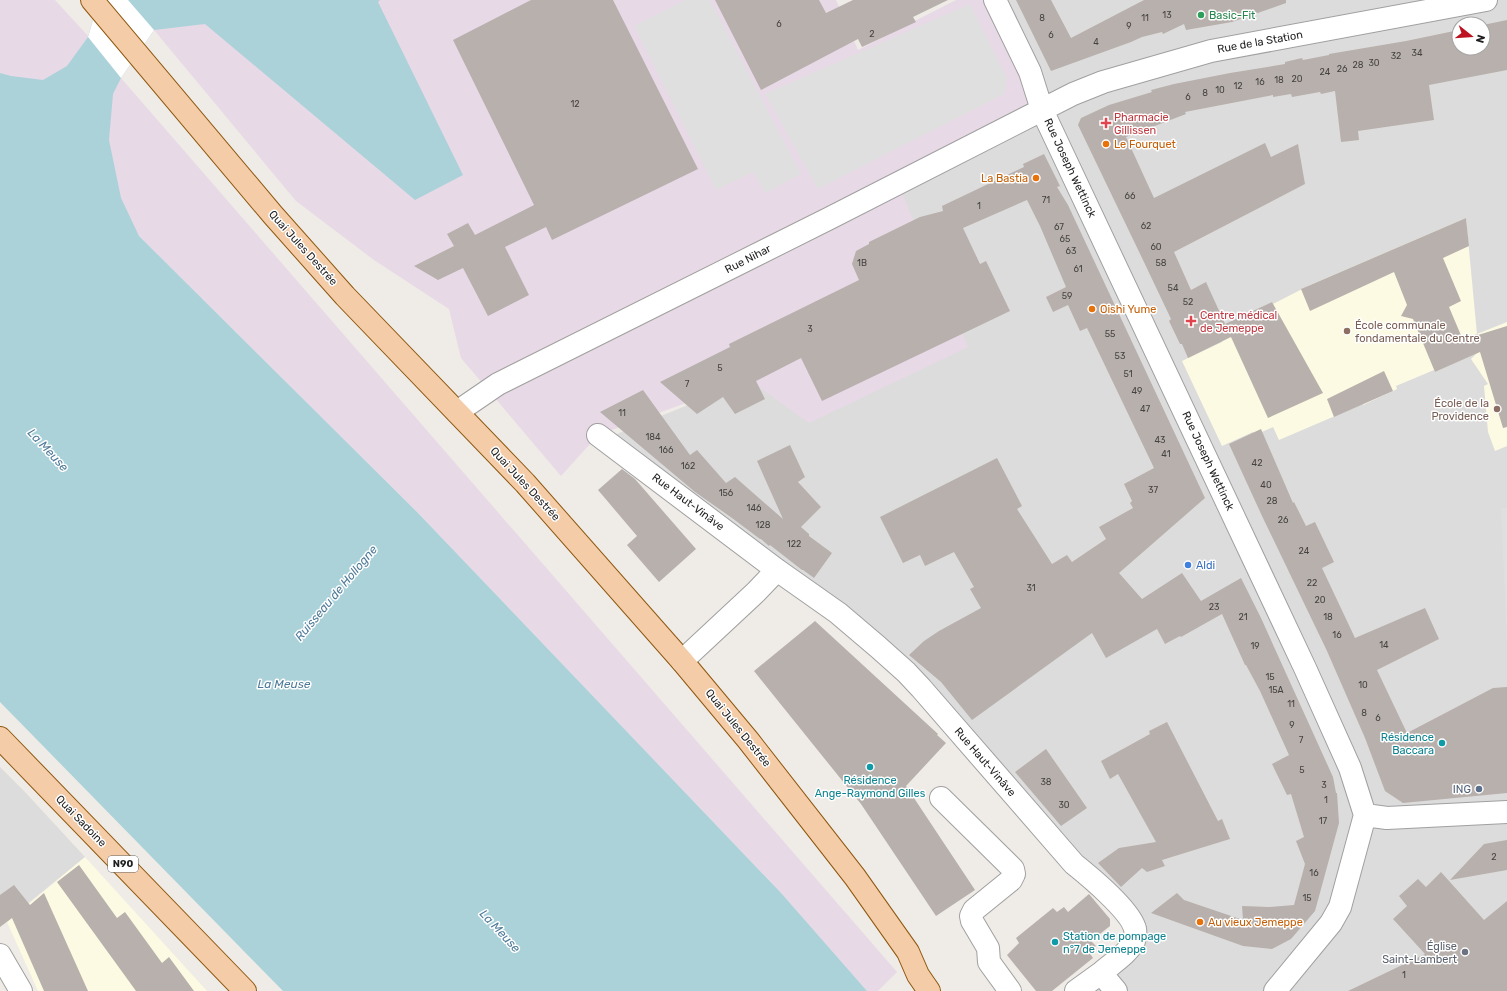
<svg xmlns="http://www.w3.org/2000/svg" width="1507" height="991" font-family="Rubik,sans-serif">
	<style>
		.residential { fill: #dddcdc; fill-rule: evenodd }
		.industrial { fill: #e7d9e6 }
		.education { fill: #fcfae2 }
		.parking { fill: #dfdfdf }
		.water { fill: #abd2d9 }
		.pier { fill: #fff }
		.building { fill: #b8b0ac }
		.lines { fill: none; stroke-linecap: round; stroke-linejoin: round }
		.minor-casing { stroke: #a0a0a0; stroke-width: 24 }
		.major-casing { stroke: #8d570e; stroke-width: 24 }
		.minor { stroke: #fff; stroke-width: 22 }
		.major { stroke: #f4cca7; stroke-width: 22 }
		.leisure-dot { fill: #2e9e5b; stroke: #fff; stroke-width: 1.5 }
		.health-dot { fill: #e0444e; stroke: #fff; stroke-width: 1.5 }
		.food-dot { fill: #e8710a; stroke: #fff; stroke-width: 1.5 }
		.education-dot { fill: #8d6e63; stroke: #fff; stroke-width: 1.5 }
		.shop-dot { fill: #3f7fe0; stroke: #fff; stroke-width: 1.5 }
		.culture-dot { fill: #0f9aa8; stroke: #fff; stroke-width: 1.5 }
		.service-dot { fill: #5c6f8a; stroke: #fff; stroke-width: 1.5 }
		.worship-dot { fill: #6b7280; stroke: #fff; stroke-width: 1.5 }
		.labels { text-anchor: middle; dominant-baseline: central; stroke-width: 3; stroke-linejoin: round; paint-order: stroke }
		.number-label { font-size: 9px; fill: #454342 }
		.shield { fill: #fff; stroke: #626262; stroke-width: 1 }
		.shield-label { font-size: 10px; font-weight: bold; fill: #1f1f1f }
		.leisure-label { font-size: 11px; fill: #27864d; stroke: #fff; text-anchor: start }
		.street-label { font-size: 11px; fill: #1f1f1f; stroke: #fff }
		.health-label { font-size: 11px; fill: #be3a42; stroke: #fff; text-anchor: start }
		.food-label { font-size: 11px; fill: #c56008; stroke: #fff; text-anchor: start }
		.education-label { font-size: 11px; fill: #785e54; stroke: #fff; text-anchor: start }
		.shop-label { font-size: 11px; fill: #366cbe; stroke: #fff; text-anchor: start }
		.culture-label { font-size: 11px; fill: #0d838f; stroke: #fff; text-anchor: end }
		.service-label { font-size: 11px; fill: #4e5e75; stroke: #fff; text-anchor: end }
		.worship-label { font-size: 11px; fill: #5b616d; stroke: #fff; text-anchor: end }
		.water-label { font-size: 12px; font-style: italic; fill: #4d7998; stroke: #fff }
	</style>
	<rect width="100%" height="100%" fill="#efebe6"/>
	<!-- residential -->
	<path class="residential" d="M 995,0 L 1507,0 L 1507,991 L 1094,991 L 1141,951 L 1146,939 L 1145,929 L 983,748 L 612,436 L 749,380 L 898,184 ZM 1459,24 L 1483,24 L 1483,48 L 1459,48 Z
		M 0,767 L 25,792 L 85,857 L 0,926 Z"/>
	<!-- industrial -->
	<path class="industrial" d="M 0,0 L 55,0 L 88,36 L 99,0 L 836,0 L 858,50 L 956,0 L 995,0 L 1042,110 L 898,184 L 968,347 L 809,423 L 749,380 L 598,435 L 561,476 L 461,358 L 449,309 L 374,260 L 296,201 L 154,30 L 121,78 L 897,972 L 878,991 L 867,991 L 782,894 L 417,512 L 139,236 L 0,89 Z"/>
	<!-- education -->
	<path class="education" d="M 1466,218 L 1477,334 L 1507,322 L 1507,446 L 1495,451 L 1488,432 L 1484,386 L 1488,384 L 1471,359 L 1477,353 L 1435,372 L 1434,370 L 1396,386 L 1397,389 L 1393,391 L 1363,405 L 1363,404 L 1279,440 L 1273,427 L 1255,435 L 1253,432 L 1222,446 L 1182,361 L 1222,342 L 1217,329 L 1272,302 L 1273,304 L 1310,285 Z
		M 85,857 L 207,991 L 38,991 L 7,922 Z"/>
	<!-- parking -->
	<path class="parking" d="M 685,0 L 710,0 L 801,174 L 765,193 L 753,172 L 716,190 L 634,26 Z
		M 970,4 L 1007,78 L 1004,94 L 818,189 L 765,94 Z
		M 1501,508 L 1507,508 L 1507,640 Z"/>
	<!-- water -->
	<path class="water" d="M 99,0 L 380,0 L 378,2 L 463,175 L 415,200 L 205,24 L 154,30 L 121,78 L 113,94 L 109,140 L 121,198 L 139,236 L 417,512 L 782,894 L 867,991 L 283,991 L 0,702 L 0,73 L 11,76 L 43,80 L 67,66 L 88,37 Z"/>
	<!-- pier -->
	<path class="pier" d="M 99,0 L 128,0 L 154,30 L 121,78 L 88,37 Z"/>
	<!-- building -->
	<path class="building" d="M 531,0 L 613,0 L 698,169 L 552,240 L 546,227 L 505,247 L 529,295 L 488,316 L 463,268 L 438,280 L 414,266 L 454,246 L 447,234 L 468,223 L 475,235 L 534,205 L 453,40 Z
		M 715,0 L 819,0 L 826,13 L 853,0 L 948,0 L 913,17 L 916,22 L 862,47 L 858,39 L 761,90 Z
		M 1016,0 L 1051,0 L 1071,38 L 1144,0 L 1286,0 L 1286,3 L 1232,22 L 1186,30 L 1184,24 L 1163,34 L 1162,32 L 1142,37 L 1131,42 L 1051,71 Z
		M 1507,20 L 1507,70 L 1429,85 L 1434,120 L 1358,131 L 1359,140 L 1341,142 L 1335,91 L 1321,94 L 1320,92 L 1292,97 L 1291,94 L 1273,97 L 1273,95 L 1185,112 L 1186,114 L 1126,137 L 1154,198 L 1265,143 L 1271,157 L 1298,144 L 1305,184 L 1174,252 L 1191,290 L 1206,282 L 1226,326 L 1225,324 L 1272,302 L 1323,393 L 1268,418 L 1231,337 L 1188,358 L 1182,344 L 1180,344 L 1169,321 L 1171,319 L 1143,260 L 1078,125 L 1081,118 L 1109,105 L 1152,92 L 1151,90 L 1174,84 L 1230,73 L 1285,64 L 1285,62 L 1302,58 L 1303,60 L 1329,55 L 1329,54 L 1406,41 L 1459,30 L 1459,48 L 1483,48 L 1483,25 Z
		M 1044,154 L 1060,186 L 1057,187 L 1068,205 L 1205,498 L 1119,573 L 1142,599 L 1182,573 L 1201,601 L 1241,578 L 1261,618 L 1333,777 L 1336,793 L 1337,793 L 1339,823 L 1315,911 L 1291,939 L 1272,949 L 1243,946 L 1151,913 L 1177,893 L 1184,900 L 1243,920 L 1242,906 L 1269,907 L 1294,905 L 1305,864 L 1296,841 L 1304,837 L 1291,794 L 1287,795 L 1272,764 L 1289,755 L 1260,691 L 1246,665 L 1245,665 L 1222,614 L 1181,637 L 1180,636 L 1165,644 L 1157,629 L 1106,658 L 1092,633 L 972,720 L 941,682 L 909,655 L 924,641 L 939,631 L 981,608 L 970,589 L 974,587 L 954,552 L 925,566 L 920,555 L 903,563 L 880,517 L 997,458 L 1022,506 L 1017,509 L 1052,564 L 1067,555 L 1072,562 L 1106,539 L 1099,527 L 1133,508 L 1130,503 L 1132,501 L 1124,484 L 1154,468 L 1087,328 L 1080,331 L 1068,305 L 1053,312 L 1046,297 L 1066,287 L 1040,226 L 1027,200 L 963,228 L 980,264 L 986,261 L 1010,311 L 822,401 L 801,358 L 756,381 L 765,399 L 735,414 L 723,397 L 697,414 L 660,382 L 730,347 L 729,344 L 859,280 L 852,264 L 856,251 L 869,244 L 869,242 L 920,217 L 943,211 L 942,206 L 1024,167 L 1023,164 Z
		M 1466,218 L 1469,246 L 1443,258 L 1461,301 L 1449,307 L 1463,340 L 1477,334 L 1478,335 L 1507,326 L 1507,427 L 1503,428 L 1480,352 L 1435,372 L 1413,319 L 1401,316 L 1407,305 L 1394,272 L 1310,311 L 1301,289 Z
		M 1384,371 L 1393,391 L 1334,417 L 1327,399 Z
		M 643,390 L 690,455 L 697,450 L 726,483 L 735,477 L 783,519 L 757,461 L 790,445 L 805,477 L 798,482 L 821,507 L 801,527 L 809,534 L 809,536 L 832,553 L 814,578 L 803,570 L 802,570 L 770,545 L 769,546 L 761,539 L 760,539 L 732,518 L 695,492 L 600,412 Z
		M 1261,429 L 1293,503 L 1294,502 L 1306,526 L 1315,522 L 1334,562 L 1322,568 L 1355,638 L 1425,608 L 1439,639 L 1377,670 L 1407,733 L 1493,688 L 1507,687 L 1507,793 L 1403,803 L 1385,791 L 1365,738 L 1327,651 L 1262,516 L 1229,444 Z
		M 622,469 L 635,479 L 696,549 L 659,582 L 627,545 L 637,536 L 598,490 Z
		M 815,621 L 938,734 L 937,735 L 946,743 L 906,786 L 975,890 L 936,916 L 861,804 L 754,671 Z
		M 1167,722 L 1218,821 L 1222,819 L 1230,839 L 1162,860 L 1165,866 L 1147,872 L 1142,868 L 1121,887 L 1098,863 L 1119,848 L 1156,842 L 1118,774 L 1110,779 L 1101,761 L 1150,734 L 1149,731 Z
		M 1046,749 L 1087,808 L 1061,826 L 1015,772 Z
		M 1507,840 L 1507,870 L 1450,880 L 1484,844 Z
		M 79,865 L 117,918 L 125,912 L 162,963 L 169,957 L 194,991 L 136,991 L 57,882 Z
		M 1441,872 L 1484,920 L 1507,901 L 1507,991 L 1348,991 L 1425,954 L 1393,919 L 1407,906 L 1399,896 L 1418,879 L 1426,887 Z
		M 14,885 L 30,905 L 44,893 L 88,991 L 44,991 L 12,918 L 0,927 L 0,895 Z
		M 1089,894 L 1110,919 L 1110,926 L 1091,941 L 1096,946 L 1089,952 L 1093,958 L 1052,991 L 1036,991 L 1007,955 L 1019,943 L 1016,938 L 1053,908 L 1057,912 L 1064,907 L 1068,912 Z"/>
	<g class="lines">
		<!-- minor casing -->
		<g class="minor-casing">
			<path id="minor" d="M 995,0 L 1030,72 L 1042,110 L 1305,668 L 1350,768 L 1365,815
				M 457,412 L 498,384 L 830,218 L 1073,94 L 1103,82 L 1211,51 L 1486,0
				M 598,435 L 777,570 L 838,613 L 878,647 L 906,672 L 921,688 L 1074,864 C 1089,876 1131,911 1135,929 C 1136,933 1135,937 1134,941 C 1130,952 1110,965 1101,973
				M 682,661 L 756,592 L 777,570
				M 941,798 L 1013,869 L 1014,874 L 1011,880 L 974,910 L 971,916 L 972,921 L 988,948 L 989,962 L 1010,991
				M 1365,815 L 1387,818 L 1507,812
				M 0,955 L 21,991
				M 1076,991 L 1101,973 L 1116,991
				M 1275,991 L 1331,923 L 1340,907 L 1365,815"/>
		</g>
		<!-- major casing -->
		<g class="major-casing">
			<path id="major" d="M 92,0 L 273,215 L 345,296 L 525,483 L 682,661 L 748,740 L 855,877 L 908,952 L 918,975 L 929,991
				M 0,738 L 245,991"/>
		</g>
		<!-- minor -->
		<use href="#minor" class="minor"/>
		<!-- major -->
		<use href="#major" class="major"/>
	</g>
	<!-- markers -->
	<circle class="leisure-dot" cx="1201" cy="15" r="4"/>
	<g class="health-dot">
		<path d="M1104 117h4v4h4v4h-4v4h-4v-4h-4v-4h4z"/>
		<path d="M1189 315h4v4h4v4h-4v4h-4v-4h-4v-4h4z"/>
	</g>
	<g class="food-dot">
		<circle cx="1106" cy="144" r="4"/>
		<circle cx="1036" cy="178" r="4"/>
		<circle cx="1092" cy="309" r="4"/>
		<circle cx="1200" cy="922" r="4"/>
	</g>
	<g class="education-dot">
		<circle cx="1347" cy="331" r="4"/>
		<circle cx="1497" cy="409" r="4"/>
	</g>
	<circle class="shop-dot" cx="1188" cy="565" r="4"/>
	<g class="culture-dot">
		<circle cx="1442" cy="743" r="4"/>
		<circle cx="870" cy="767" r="4"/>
		<circle cx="1055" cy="942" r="4"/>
	</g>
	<circle class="service-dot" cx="1479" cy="789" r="4"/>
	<circle class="worship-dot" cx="1465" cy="952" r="4"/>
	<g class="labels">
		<!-- number labels -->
		<g class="number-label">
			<text x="1167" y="15">13</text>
			<text x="1042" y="18">8</text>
			<text x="1145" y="18">11</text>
			<text x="779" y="24">6</text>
			<text x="1129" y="26">9</text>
			<text x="872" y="34">2</text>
			<text x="1051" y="35">6</text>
			<text x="1096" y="42">4</text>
			<text x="1417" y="53">34</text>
			<text x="1396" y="56">32</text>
			<text x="1374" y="63">30</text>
			<text x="1358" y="65">28</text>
			<text x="1342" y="69">26</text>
			<text x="1325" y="72">24</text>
			<text x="1297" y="79">20</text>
			<text x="1279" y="80">18</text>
			<text x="1260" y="82">16</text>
			<text x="1238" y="86">12</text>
			<text x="1220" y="90">10</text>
			<text x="1205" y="93">8</text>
			<text x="1188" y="97">6</text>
			<text x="575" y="104">12</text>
			<text x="1130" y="196">66</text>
			<text x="1046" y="200">71</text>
			<text x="979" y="206">1</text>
			<text x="1146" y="226">62</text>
			<text x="1059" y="227">67</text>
			<text x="1065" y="239">65</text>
			<text x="1156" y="247">60</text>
			<text x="1071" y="251">63</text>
			<text x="862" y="263">1B</text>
			<text x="1161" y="263">58</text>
			<text x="1078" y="269">61</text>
			<text x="1173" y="288">54</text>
			<text x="1067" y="296">59</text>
			<text x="1188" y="302">52</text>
			<text x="810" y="329">3</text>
			<text x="1110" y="334">55</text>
			<text x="1120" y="356">53</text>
			<text x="720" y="368">5</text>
			<text x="1128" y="374">51</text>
			<text x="687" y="384">7</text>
			<text x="1137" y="391">49</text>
			<text x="1145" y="409">47</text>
			<text x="622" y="413">11</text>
			<text x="653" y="437">184</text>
			<text x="1160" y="440">43</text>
			<text x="666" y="450">166</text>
			<text x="1166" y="454">41</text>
			<text x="1257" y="463">42</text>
			<text x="688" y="466">162</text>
			<text x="1266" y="485">40</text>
			<text x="1153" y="490">37</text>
			<text x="726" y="493">156</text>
			<text x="1272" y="501">28</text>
			<text x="754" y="508">146</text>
			<text x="1283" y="520">26</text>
			<text x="763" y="525">128</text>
			<text x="794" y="544">122</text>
			<text x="1304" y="551">24</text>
			<text x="1312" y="583">22</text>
			<text x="1031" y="588">31</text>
			<text x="1320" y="600">20</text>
			<text x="1214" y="607">23</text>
			<text x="1243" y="617">21</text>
			<text x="1328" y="617">18</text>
			<text x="1337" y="635">16</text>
			<text x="1384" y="645">14</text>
			<text x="1255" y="646">19</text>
			<text x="1270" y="677">15</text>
			<text x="1363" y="685">10</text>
			<text x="1276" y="690">15A</text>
			<text x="1291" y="704">11</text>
			<text x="1364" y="713">8</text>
			<text x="1378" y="718">6</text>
			<text x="1292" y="725">9</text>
			<text x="1301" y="740">7</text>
			<text x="1302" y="770">5</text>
			<text x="1046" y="782">38</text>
			<text x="1324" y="785">3</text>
			<text x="1326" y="800">1</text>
			<text x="1064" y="805">30</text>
			<text x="1323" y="821">17</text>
			<text x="1494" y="857">2</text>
			<text x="1314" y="873">16</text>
			<text x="1307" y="898">15</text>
			<text x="1404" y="975">1</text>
		</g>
		<!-- shield labels -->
		<rect class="shield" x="108" y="856" width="30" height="16" rx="3"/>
		<g class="shield-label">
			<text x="123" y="864">N90</text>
		</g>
		<!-- leisure labels -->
		<g class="leisure-label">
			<text x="1209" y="15">Basic-Fit</text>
		</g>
		<!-- street labels -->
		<g class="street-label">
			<text transform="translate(1260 42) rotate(-10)">Rue de la Station</text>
			<text transform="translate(1070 168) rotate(65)">Rue Joseph Wettinck</text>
			<text transform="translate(303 248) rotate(48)">Quai Jules Destrée</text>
			<text transform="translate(748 259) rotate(-27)">Rue Nihar</text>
			<text transform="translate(1208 461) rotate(65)">Rue Joseph Wettinck</text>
			<text transform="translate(525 484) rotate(47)">Quai Jules Destrée</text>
			<text transform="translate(688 502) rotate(37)">Rue Haut-Vinâve</text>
			<text transform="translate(738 728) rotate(51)">Quai Jules Destrée</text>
			<text transform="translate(985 762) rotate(49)">Rue Haut-Vinâve</text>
			<text transform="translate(81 821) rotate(46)">Quai Sadoine</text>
		</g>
		<!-- health labels -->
		<g class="health-label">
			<text x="1114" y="117">Pharmacie<tspan x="1114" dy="13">Gillissen</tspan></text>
			<text x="1200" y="315">Centre médical<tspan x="1200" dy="13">de Jemeppe</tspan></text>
		</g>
		<!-- food labels -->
		<g class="food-label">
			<text x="1114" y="144">Le Fourquet</text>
			<text x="1028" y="178" text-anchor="end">La Bastia</text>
			<text x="1100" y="309">Oishi Yume</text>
			<text x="1208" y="922">Au vieux Jemeppe</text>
		</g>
		<!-- education labels -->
		<g class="education-label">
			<text x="1355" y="325">École communale<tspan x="1355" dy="13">fondamentale du Centre</tspan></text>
			<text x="1489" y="403" text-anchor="end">École de la<tspan x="1489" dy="13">Providence</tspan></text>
		</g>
		<!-- shop labels -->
		<g class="shop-label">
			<text x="1196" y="565">Aldi</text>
		</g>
		<!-- culture labels -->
		<g class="culture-label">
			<text x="1434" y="737">Résidence<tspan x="1434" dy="13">Baccara</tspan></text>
			<text x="870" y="780" text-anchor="middle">Résidence<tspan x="870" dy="13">Ange-Raymond Gilles</tspan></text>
			<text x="1063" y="936" text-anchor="start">Station de pompage<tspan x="1063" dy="13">n°7 de Jemeppe</tspan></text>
		</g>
		<!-- service labels -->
		<g class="service-label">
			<text x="1471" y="789">ING</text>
		</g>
		<!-- worship labels -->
		<g class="worship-label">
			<text x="1457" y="946">Église<tspan x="1457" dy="13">Saint-Lambert</tspan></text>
		</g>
		<!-- water labels -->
		<g class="water-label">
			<text transform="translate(48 450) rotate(47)">La Meuse</text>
			<text transform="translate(336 593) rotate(-50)">Ruisseau de Hollogne</text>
			<text x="284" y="684">La Meuse</text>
			<text transform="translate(500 931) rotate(47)">La Meuse</text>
		</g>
	</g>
	<!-- north arrow -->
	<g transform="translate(1471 36) rotate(107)"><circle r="19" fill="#ffffff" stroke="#a5a5a5"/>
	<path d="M0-3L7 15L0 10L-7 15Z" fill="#bc1222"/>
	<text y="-6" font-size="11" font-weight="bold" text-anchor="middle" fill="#1f1f1f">N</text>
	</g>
</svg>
